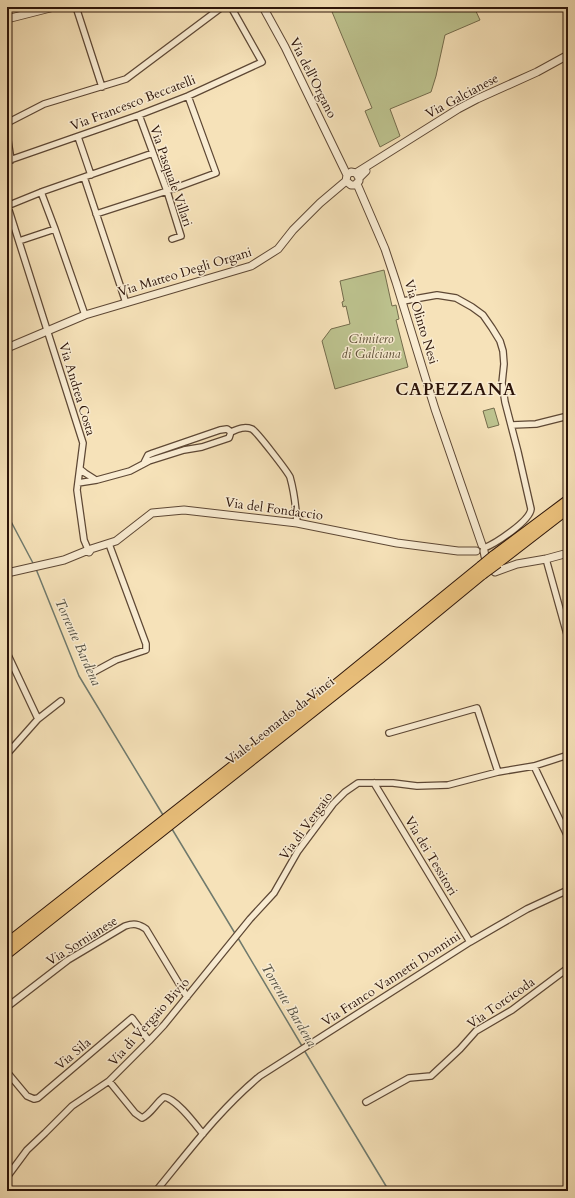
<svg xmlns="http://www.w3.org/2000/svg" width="575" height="1198" font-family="Cardo,serif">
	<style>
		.green { fill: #bdc38f; stroke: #746c4c }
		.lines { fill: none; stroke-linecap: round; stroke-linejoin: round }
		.stream { stroke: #707a6d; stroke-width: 1.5 }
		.minor-casing { stroke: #5e4835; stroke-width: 8 }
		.tertiary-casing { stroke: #5e4835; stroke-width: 9 }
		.trunk-casing { stroke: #2c1409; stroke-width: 11 }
		.minor { stroke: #f9ecd2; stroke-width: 5.5 }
		.tertiary { stroke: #f9ecd2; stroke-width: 7 }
		.trunk { stroke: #ebc17c; stroke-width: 9 }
		.trunk-bridge-casing { stroke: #2c1409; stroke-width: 11; stroke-linecap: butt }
		.trunk-bridge { stroke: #ebc17c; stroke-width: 9 }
		.labels { text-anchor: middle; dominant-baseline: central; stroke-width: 3; stroke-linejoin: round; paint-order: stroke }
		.street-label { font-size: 13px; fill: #2c1409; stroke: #f9ecd2 }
		.park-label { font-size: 13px; font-style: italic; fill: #5f5138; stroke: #f9ecd2 }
		.water-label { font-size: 14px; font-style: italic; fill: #545043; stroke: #f9ecd2 }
		.district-label { font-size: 17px; font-weight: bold; letter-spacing: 1px; fill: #2c1409; stroke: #f9ecd2 }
	</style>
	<rect width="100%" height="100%" fill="#f6e2b9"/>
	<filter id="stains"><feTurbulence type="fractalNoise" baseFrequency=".005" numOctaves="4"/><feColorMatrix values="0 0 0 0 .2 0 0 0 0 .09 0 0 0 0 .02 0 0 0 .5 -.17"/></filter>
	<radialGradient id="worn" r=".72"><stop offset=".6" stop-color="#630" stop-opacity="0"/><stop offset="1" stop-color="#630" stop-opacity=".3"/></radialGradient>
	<!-- green -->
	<path class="green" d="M 330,7 L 474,7 L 480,20 L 445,35 L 436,76 L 431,92 L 390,109 L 400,136 L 380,147 L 365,111 L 372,108 Z
		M 384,270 L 392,306 L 396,305 L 399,319 L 396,320 L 408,367 L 335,389 L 322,341 L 331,329 L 350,324 L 346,306 L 343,307 L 342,302 L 344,301 L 340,281 Z
		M 494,408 L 499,425 L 488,428 L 483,411 Z"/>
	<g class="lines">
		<!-- stream -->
		<path class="stream" d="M 7,514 L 34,565
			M 36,569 L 79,676 L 163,815
			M 172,829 L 236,935
			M 238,938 L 302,1046
			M 304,1050 L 389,1191"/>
		<!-- minor casing -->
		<g class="minor-casing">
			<path id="minor" d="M 76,7 L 102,87
				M 139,115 L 167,191 L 181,236 L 172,239
				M 7,123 L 44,104 L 126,79 L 222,7
				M 7,134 L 11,160
				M 78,137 L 91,175
				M 7,161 L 139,115 L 188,96 L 262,62 L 231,7
				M 84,177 L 126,303
				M 41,192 L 55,229 L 85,315
				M 7,204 L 83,443 L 77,490 L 84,540 L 87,547
				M 7,206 L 44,191 L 153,153
				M 96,214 L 167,191 L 216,173 L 188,96
				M 19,241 L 55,229
				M 403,301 L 437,295 L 456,298 L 472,307 L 483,315 L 492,328 L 500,341 L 503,351 L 504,364 L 502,383 L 505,402 L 518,452 L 531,509 C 530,521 495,544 484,548
				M 512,425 L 536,424 L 568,416
				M 231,432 C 238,429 244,426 252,429 C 257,432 287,471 290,477 C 294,491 296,508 297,523
				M 144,463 L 148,455 L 153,453 L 220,430 L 227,429 L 231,432
				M 80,469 L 85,473 L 96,480
				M 78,483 L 97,480 L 130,471 L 149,461 L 184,450 L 202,447 L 229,438 L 231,432
				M 546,559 L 568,638
				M 7,653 L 38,719
				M 92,673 L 116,660 L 146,650 L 146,644 L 109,544
				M 389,733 L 477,708 L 498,772
				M 7,754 L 38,719 L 61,701
				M 534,766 L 568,837
				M 374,783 L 470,942
				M 7,1007 L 68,960 L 125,926 C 134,923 139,924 146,929 L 187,997
				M 7,1072 L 27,1096 L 34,1099 L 38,1098 L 132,1018 L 149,1041
				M 109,1081 L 135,1113 L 142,1118 C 151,1114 156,1103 164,1097 C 177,1099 195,1124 203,1134
				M 366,1102 L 409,1078 L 431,1076 L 460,1049 L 476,1031 L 512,1010 L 568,968
				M 7,1177 L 27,1150 L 45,1133 L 72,1106 L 109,1081 L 149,1041 L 164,1025 L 250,919 L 274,893 L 298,851 L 333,804 L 345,792 L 358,783 L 393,783 L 417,786 L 448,785 L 498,772 L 534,766 L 568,755
				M 156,1191 C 189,1151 220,1109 260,1076 L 470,942 L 527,909 L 568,890"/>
		</g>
		<!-- tertiary casing -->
		<g class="tertiary-casing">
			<path id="tertiary" d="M 7,7 L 8,7
				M 263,7 L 285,47 L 347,175
				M 7,19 L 54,7
				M 356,173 L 458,109 L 477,99 L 537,72 L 568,55
				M 359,178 L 356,173 L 351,172 L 347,175 L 346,181 L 351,185 L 355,185 L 359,181 L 359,178 L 366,171
				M 357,184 L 385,249 L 396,282 L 435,409 L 482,545
				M 7,348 L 85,315 L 251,266 L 278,249 L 293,230 L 320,203 L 346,181
				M 484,551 C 485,559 488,568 495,572 L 517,564 L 546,559 L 568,553
				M 7,573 L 64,560 L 86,551 L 89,552 L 91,549 L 116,541 L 152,513 L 184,510 L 297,523 L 397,543 L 458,551 L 476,551"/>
		</g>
		<!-- trunk casing -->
		<g class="trunk-casing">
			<path id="trunk" d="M 493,556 L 568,500
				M 498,563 L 568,509
				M 7,943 L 304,710 L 481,566
				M 7,954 L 381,658 L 483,574"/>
		</g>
		<!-- minor -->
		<use href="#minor" class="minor"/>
		<!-- tertiary -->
		<use href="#tertiary" class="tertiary"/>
		<!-- trunk -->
		<use href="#trunk" class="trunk"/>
		<!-- trunk-bridge casing -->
		<g class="trunk-bridge-casing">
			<path id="trunk-bridge" d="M 481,566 L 493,556
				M 483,574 L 498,563"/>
		</g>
		<!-- trunk-bridge -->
		<use href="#trunk-bridge" class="trunk-bridge"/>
	</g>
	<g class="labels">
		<!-- street labels -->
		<g class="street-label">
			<text transform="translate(313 78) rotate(63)">Via dell'Organo</text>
			<text transform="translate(462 96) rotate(-28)">Via Galcianese</text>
			<text transform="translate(133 103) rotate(-21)">Via Francesco Beccatelli</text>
			<text transform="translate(171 176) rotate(71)">Via Pasquale Villari</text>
			<text transform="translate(185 272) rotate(-17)">Via Matteo Degli Organi</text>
			<text transform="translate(421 322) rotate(73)">Via Olinto Nesi</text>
			<text transform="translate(77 389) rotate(73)">Via Andrea Costa</text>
			<text transform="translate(274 509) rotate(8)">Via del Fondaccio</text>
			<text transform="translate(280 721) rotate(-38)">Viale Leonardo da Vinci</text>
			<text transform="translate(306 826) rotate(-54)">Via di Vergaio</text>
			<text transform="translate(431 856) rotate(59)">Via dei Tessitori</text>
			<text transform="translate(82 941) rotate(-32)">Via Sornianese</text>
			<text transform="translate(391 979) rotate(-33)">Via Franco Vannetti Donnini</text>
			<text transform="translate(501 1003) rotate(-35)">Via Torcicoda</text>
			<text transform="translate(149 1022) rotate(-48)">Via di Vergaio Bivio</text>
			<text transform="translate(73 1054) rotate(-40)">Via Sila</text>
		</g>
		<!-- park labels -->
		<g class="park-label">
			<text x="371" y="339">Cimitero<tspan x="371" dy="15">di Galciana</tspan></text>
		</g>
		<!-- water labels -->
		<g class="water-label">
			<text transform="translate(78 642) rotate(66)">Torrente Bardena</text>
			<text transform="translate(289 1005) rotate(59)">Torrente Bardena</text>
		</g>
		<!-- district labels -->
		<g class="district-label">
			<text x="456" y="389">CAPEZZANA</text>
		</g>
	</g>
	<!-- margin -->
	<rect width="575" height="1198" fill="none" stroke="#f6e2b9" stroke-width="24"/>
	<rect x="8" y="8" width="559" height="1182" fill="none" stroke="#2c1409" stroke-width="2"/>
	<rect x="12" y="12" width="551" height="1174" fill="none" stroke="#2c1409"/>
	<rect width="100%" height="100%" filter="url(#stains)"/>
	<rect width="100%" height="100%" fill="url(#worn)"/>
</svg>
